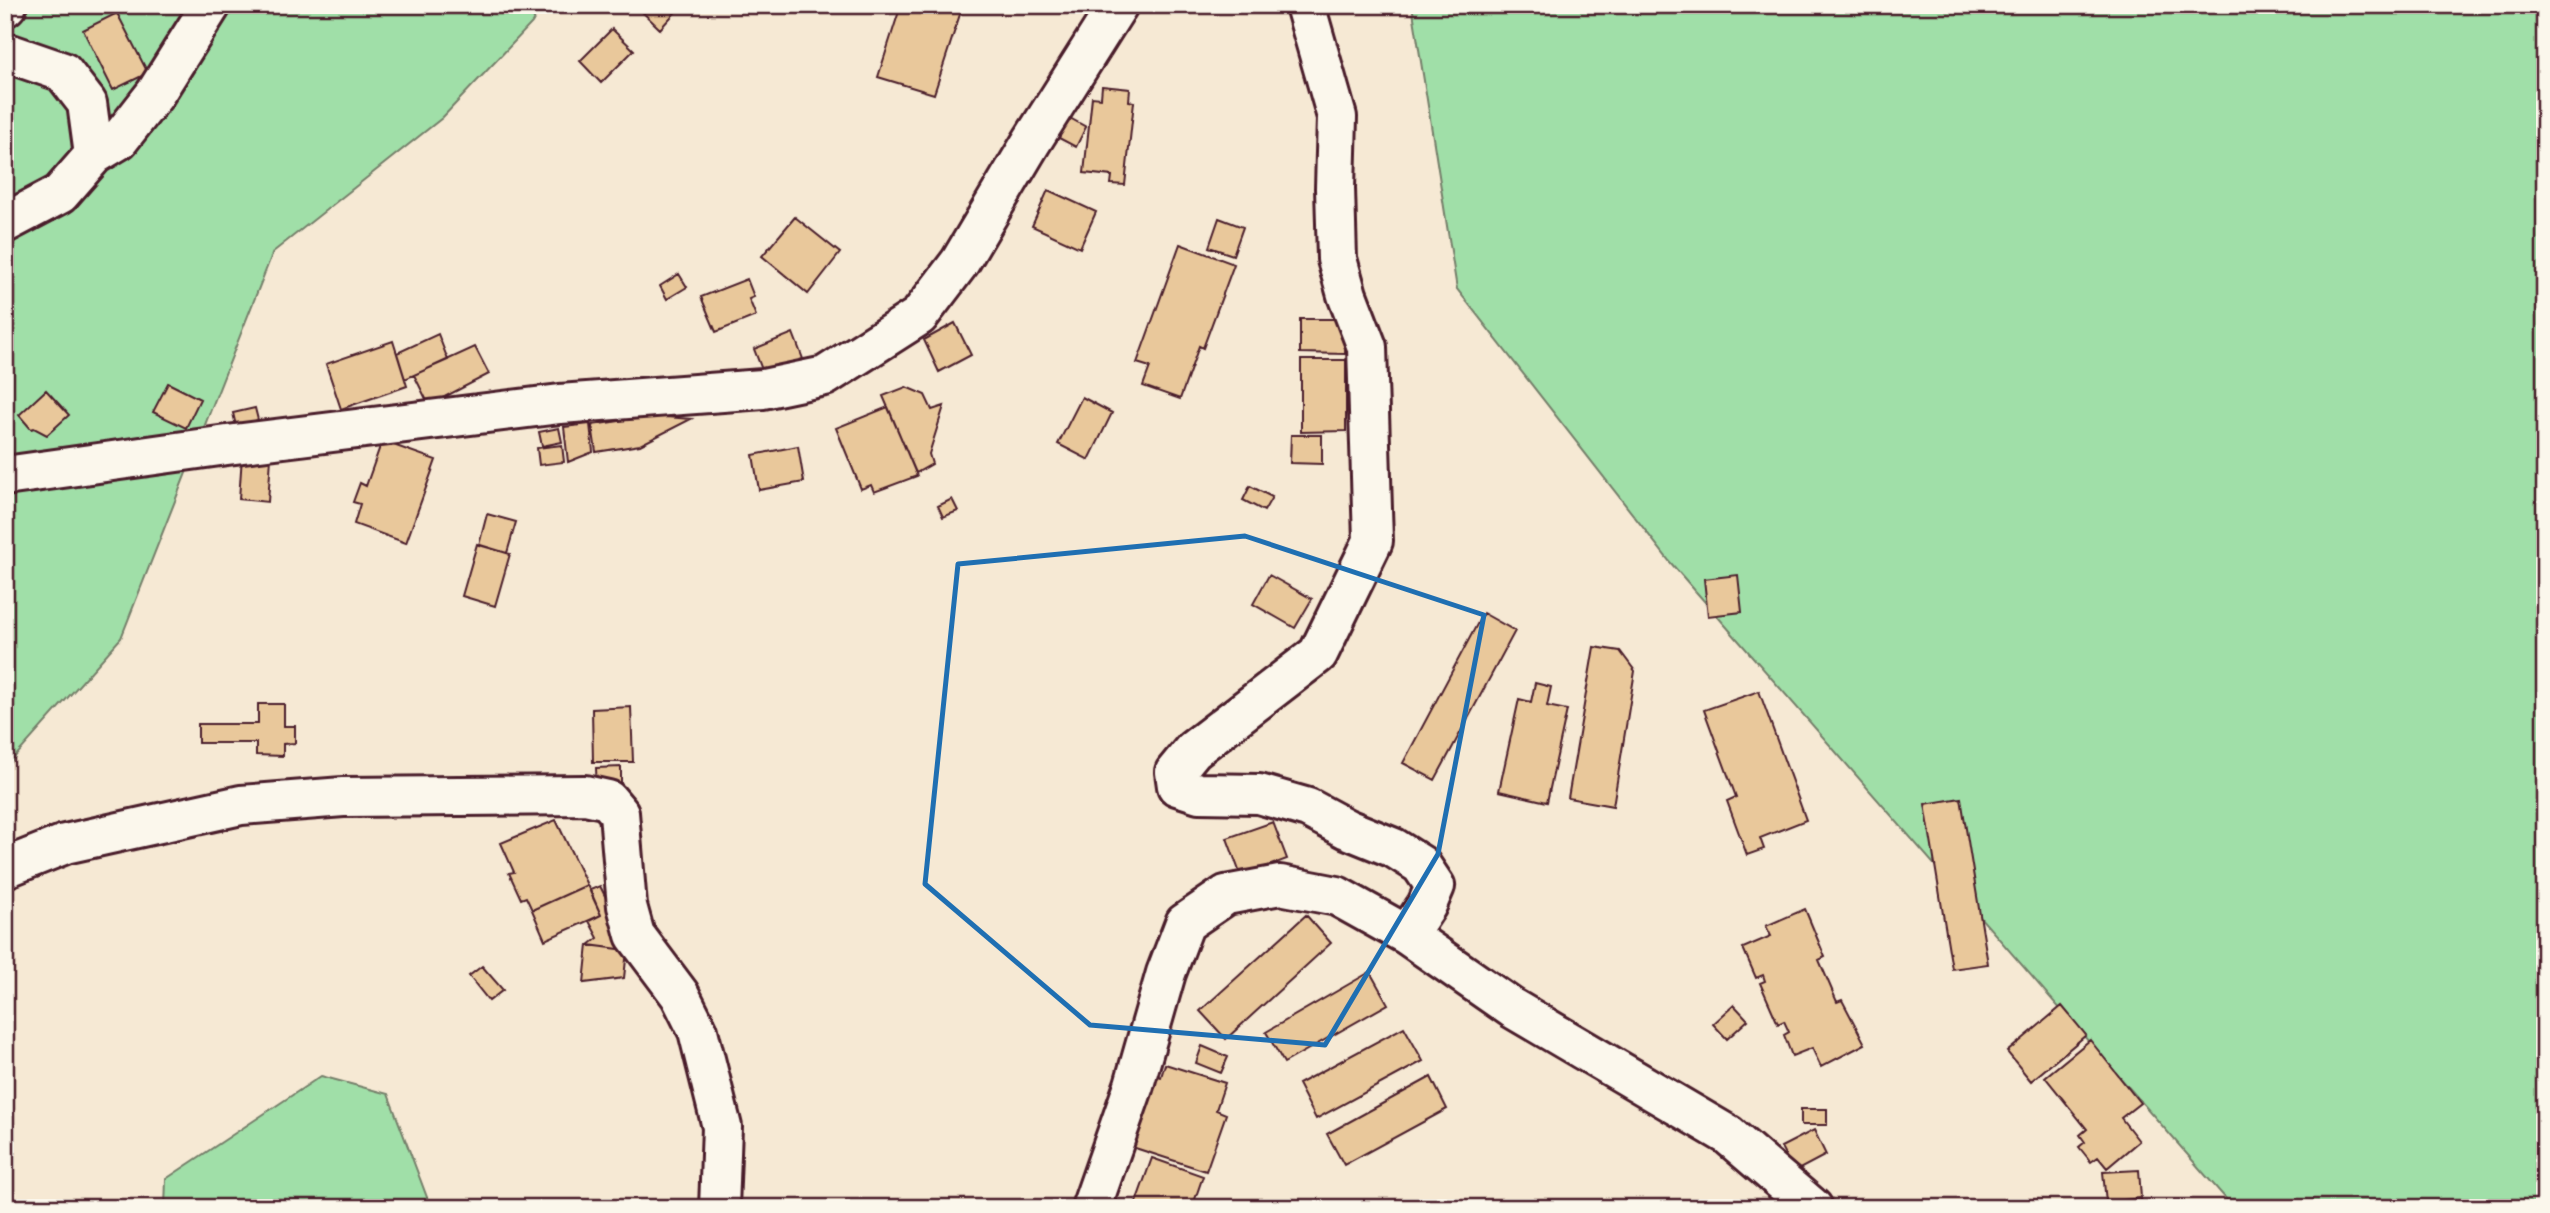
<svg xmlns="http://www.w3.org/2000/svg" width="2550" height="1213" font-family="'Playpen Sans',sans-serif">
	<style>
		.green { fill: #a0dfa8; stroke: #757f6a; stroke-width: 2 }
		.building { fill: #e9c89b; stroke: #4a1f2b; stroke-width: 2 }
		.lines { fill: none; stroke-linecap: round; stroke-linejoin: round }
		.street-casing { stroke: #4a1f2b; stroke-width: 44 }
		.secondary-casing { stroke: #4a1f2b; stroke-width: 44 }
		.street { stroke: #fbf7ec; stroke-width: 38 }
		.secondary { stroke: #fbf7ec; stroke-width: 38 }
		.marked { fill: none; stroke: #1f6fb2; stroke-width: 5; stroke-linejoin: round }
	</style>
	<rect width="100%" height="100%" fill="#f6e9d4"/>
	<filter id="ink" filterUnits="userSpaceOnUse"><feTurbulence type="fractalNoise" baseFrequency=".0143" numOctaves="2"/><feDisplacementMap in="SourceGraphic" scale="14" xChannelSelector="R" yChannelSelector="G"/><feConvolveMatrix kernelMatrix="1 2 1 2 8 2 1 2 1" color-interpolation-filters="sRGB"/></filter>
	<g filter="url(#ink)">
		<!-- green -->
		<path class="green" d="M 5,5 L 542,5 L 532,23 L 442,118 L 273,252 L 121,638 L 5,768 Z
			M 1412,5 L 2545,5 L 2545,1208 L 2234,1208 L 1670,562 L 1457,289 Z
			M 321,1076 L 388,1094 L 431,1208 L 165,1208 L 166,1179 Z"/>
		<!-- building -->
		<path class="building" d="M 635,5 L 682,5 L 660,29 Z
			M 901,5 L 963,5 L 934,94 L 878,77 Z
			M 117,13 L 148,73 L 113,90 L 83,30 Z
			M 612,29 L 634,50 L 601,83 L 580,61 Z
			M 1102,86 L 1130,89 L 1129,101 L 1134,102 L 1125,185 L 1111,184 L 1112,176 L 1084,173 L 1092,97 L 1101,98 Z
			M 1068,117 L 1086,127 L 1076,147 L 1057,137 Z
			M 1048,190 L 1096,212 L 1080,248 L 1032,226 Z
			M 795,217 L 840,253 L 808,294 L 762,256 Z
			M 1219,218 L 1243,227 L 1233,255 L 1209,247 Z
			M 1180,244 L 1234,264 L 1203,348 L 1199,346 L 1180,399 L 1143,386 L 1150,367 L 1137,363 Z
			M 679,274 L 687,287 L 667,299 L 660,286 Z
			M 747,279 L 754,297 L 749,299 L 756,316 L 716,332 L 701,297 Z
			M 1300,319 L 1346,319 L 1345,354 L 1300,353 Z
			M 955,323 L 971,355 L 939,372 L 924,340 Z
			M 793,333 L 803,359 L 764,375 L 754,349 Z
			M 438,334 L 448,360 L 405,379 L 397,353 Z
			M 393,341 L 407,386 L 341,409 L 326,364 Z
			M 475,347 L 489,374 L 429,405 L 414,375 Z
			M 1301,360 L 1346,360 L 1346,431 L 1301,432 Z
			M 168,383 L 200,399 L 186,428 L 153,412 Z
			M 906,387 L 925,395 L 932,410 L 944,406 L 929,454 L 932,464 L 916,473 L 883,396 Z
			M 46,390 L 69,415 L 47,435 L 34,428 L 31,429 L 19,415 Z
			M 1082,397 L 1112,413 L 1089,460 L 1058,444 Z
			M 888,407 L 917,476 L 874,492 L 871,485 L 861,489 L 836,428 Z
			M 255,408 L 258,420 L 236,426 L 233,413 Z
			M 654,416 L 691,419 L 640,445 L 596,452 L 592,425 Z
			M 590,424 L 593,452 L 568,462 L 564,427 Z
			M 559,428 L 562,442 L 542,446 L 539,432 Z
			M 1291,435 L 1322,435 L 1322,464 L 1290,463 Z
			M 382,441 L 436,460 L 406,543 L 354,524 L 360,504 L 353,502 L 360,483 L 366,486 Z
			M 562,445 L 564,462 L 539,465 L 537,448 Z
			M 798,446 L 804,482 L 759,490 L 753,455 Z
			M 242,456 L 271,458 L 268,502 L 239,499 Z
			M 1250,486 L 1272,497 L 1264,511 L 1243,500 Z
			M 952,499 L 958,511 L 943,517 L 938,506 Z
			M 487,514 L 516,522 L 507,553 L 479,545 Z
			M 477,544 L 510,554 L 495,606 L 462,596 Z
			M 1269,575 L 1312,599 L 1295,628 L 1253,604 Z
			M 1738,575 L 1742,612 L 1708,616 L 1704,579 Z
			M 1483,613 L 1515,631 L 1435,780 L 1403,763 Z
			M 1594,647 L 1620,651 L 1635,671 L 1613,806 L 1568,798 Z
			M 1535,683 L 1551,687 L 1547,706 L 1567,710 L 1547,802 L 1499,791 L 1519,699 L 1531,702 Z
			M 1759,691 L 1806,820 L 1760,838 L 1764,849 L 1747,855 L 1727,801 L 1736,797 L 1704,710 Z
			M 258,704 L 284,704 L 284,726 L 295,726 L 295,743 L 283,744 L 283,756 L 256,755 L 256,743 L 198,743 L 198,724 L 258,724 Z
			M 631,707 L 633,762 L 593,762 L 592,709 Z
			M 621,767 L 621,789 L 597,791 L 596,768 Z
			M 1961,798 L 1988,964 L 1952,969 L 1925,804 Z
			M 556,820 L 587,885 L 532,910 L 526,897 L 521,899 L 509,873 L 514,872 L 501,843 Z
			M 1273,822 L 1287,859 L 1241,876 L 1227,838 Z
			M 587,885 L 601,915 L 545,940 L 532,910 Z
			M 600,886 L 612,910 L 619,949 L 589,945 L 598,938 L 589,921 L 601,915 L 590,890 Z
			M 1805,909 L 1825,957 L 1819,960 L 1837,1002 L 1842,1000 L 1865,1044 L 1821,1067 L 1812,1048 L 1792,1056 L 1784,1035 L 1789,1032 L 1784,1021 L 1778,1024 L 1760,983 L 1765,981 L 1763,975 L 1756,978 L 1743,948 L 1771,936 L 1766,926 Z
			M 1306,915 L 1331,943 L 1226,1039 L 1200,1011 Z
			M 588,945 L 627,950 L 624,978 L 584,983 Z
			M 482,966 L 503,990 L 489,1001 L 469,976 Z
			M 1370,972 L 1388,1004 L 1284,1063 L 1266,1032 Z
			M 1734,1005 L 1748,1020 L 1727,1039 L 1713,1024 Z
			M 2062,1006 L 2086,1035 L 2031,1081 L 2007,1052 Z
			M 1404,1027 L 1423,1061 L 1316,1119 L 1298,1084 Z
			M 2090,1040 L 2140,1103 L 2121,1118 L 2139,1141 L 2107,1168 L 2098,1157 L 2091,1162 L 2079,1147 L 2085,1142 L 2080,1135 L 2087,1129 L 2045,1077 Z
			M 1202,1046 L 1228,1057 L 1221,1073 L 1196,1063 Z
			M 1165,1064 L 1225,1083 L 1216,1110 L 1226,1114 L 1206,1171 L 1129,1146 L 1153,1074 L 1161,1077 Z
			M 1431,1077 L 1447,1109 L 1344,1165 L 1327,1134 Z
			M 1801,1109 L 1827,1109 L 1827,1125 L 1801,1125 Z
			M 1814,1130 L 1826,1155 L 1794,1172 L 1781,1147 Z
			M 1152,1158 L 1203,1176 L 1192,1208 L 1134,1208 Z
			M 2139,1170 L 2141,1198 L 2106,1202 L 2103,1172 Z
			M 2141,1198 L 2142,1208 L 2106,1208 L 2106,1202 Z"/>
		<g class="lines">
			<!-- street casing -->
			<g class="street-casing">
				<path id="street" d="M 1305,5 L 1337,117 L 1335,188 L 1337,259 L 1347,295 L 1367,347 L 1373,541 L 1318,654 L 1193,750 L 1175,772 L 1177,786 L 1199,793 L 1259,794 L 1308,808 L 1347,829 L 1394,848 L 1421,865 L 1435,886 L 1427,905 L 1407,935
					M 5,52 L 63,72 L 87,103 L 94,155 L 60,194 L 5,223
					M 94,155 L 119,140 L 155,94 L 211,5
					M 5,476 L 227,445 L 560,404 L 763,389 L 825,376 L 919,316 L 960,262 L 1032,141 L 1118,5
					M 5,868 L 65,844 L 241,805 L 343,797 L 585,795 L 608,800 L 619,813 L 627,906 L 635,935 L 680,995 L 698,1031 L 722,1127 L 719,1208
					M 1091,1208 L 1134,1085 L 1166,973 L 1185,923 L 1226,895 L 1280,885 L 1337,896 L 1407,935 L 1512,1008 L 1728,1135 L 1813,1208"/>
			</g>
			<!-- secondary casing -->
			<g class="secondary-casing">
				<path id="secondary" d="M 5,7 L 7,5"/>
			</g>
			<!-- street -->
			<use href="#street" class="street"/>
			<!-- secondary -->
			<use href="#secondary" class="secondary"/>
		</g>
	</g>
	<!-- marked area -->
	<path class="marked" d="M 1245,536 L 1484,615 L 1438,854 L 1325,1045 L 1090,1025 L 925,884 L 958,564 Z"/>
	<!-- margin -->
	<rect width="2550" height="1213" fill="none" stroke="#fbf7ec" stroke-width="28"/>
	<rect x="14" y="14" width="2522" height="1185" fill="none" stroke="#4a1f2b" stroke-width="2.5" filter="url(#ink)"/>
</svg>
